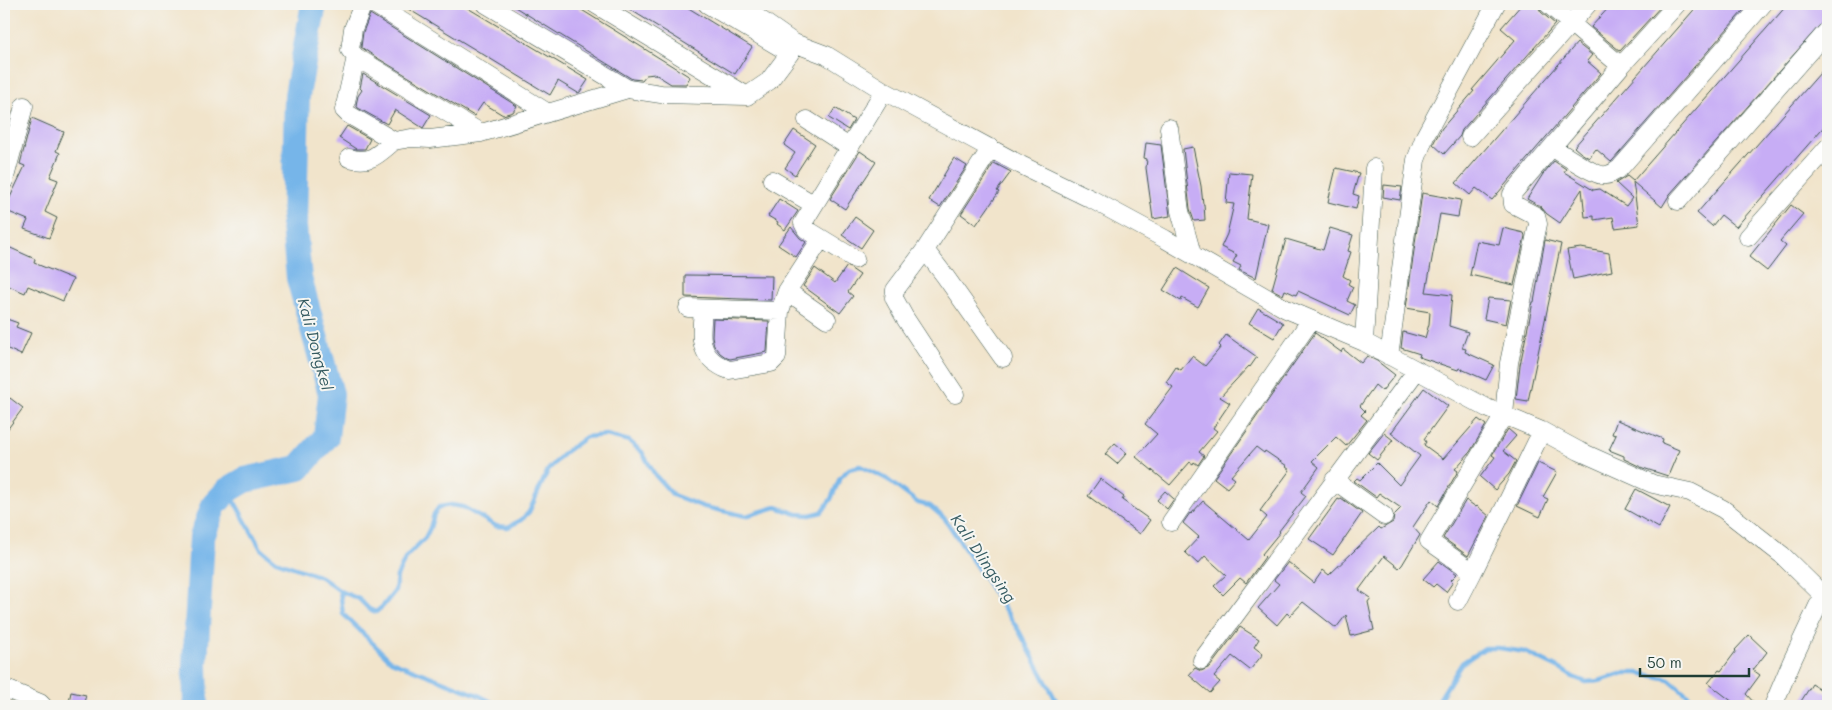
<svg xmlns="http://www.w3.org/2000/svg" width="1832" height="710" font-family="Mali,sans-serif">
	<style>
		.lines { fill: none; stroke-linecap: round; stroke-linejoin: round }
		.stream { stroke: #76b5e9; stroke-width: 4.5 }
		.river { stroke: #76b5e9; stroke-width: 26 }
		.building { fill: #c7adf5 }
		.street-casing { stroke: #3e564b; stroke-width: 19 }
		.street { stroke: #fff; stroke-width: 18 }
		.labels { text-anchor: middle; dominant-baseline: central; stroke-width: 4; stroke-linejoin: round; paint-order: stroke }
		.water-label { font-size: 16px; font-style: italic; fill: #355b61; stroke: #f6f6f2 }
	</style>
	<rect width="100%" height="100%" fill="#f6f6f2"/>
	<filter id="ink" filterUnits="userSpaceOnUse"><feTurbulence type="fractalNoise" baseFrequency=".02" numOctaves="2"/><feDisplacementMap in="SourceGraphic" scale="10" xChannelSelector="R" yChannelSelector="G"/><feConvolveMatrix kernelMatrix="1 2 1 2 8 2 1 2 1" color-interpolation-filters="sRGB"/></filter>
	<filter id="wash" filterUnits="userSpaceOnUse"><feTurbulence type="fractalNoise" baseFrequency=".0096" numOctaves="4" result="noise"/><feDisplacementMap in="SourceGraphic" scale="20" xChannelSelector="R" yChannelSelector="G"/><feGaussianBlur stdDeviation="1.12" result="paint"/><feColorMatrix in="noise" values="0 0 0 0 0 0 0 0 0 0 0 0 0 0 0 0 0 1.4 0 .05"/><feComposite in="paint" operator="in"/></filter>
	<g filter="url(#wash)">
		<rect width="100%" height="100%" fill="#f1e4cb"/>
		<g class="lines">
			<!-- stream -->
			<path class="stream" d="M 228,490 L 261,549 L 276,561 L 321,577 L 340,591 L 359,599 L 369,609 L 376,612 L 383,606 L 395,591 L 397,576 L 406,557 L 425,538 L 430,528 L 434,514 L 439,507 L 451,505 L 463,507 L 496,526 L 508,527 L 521,520 L 529,512 L 548,470 L 564,453 L 586,437 L 606,435 L 629,441 L 642,452 L 655,475 L 673,495 L 704,507 L 746,516 L 776,507 L 797,514 L 810,515 L 822,512 L 831,499 L 840,478 L 849,469 L 860,466 L 885,478 L 918,503 L 930,506 L 945,519 L 1019,631 L 1059,706
				M 340,591 L 343,614 L 391,661 L 478,695 L 499,706
				M 1435,706 L 1462,663 L 1485,648 L 1499,648 L 1525,652 L 1562,670 L 1573,677 L 1586,682 L 1599,681 L 1624,673 L 1638,673 L 1669,679 L 1691,698 L 1693,706"/>
			<!-- river -->
			<path class="river" d="M 196,706 L 195,664 L 202,537 L 214,505 L 228,490 L 245,480 L 299,468 L 326,437 L 331,394 L 299,278 L 294,226 L 297,95 L 314,4"/>
		</g>
		<g id="blocks">
			<!-- building -->
			<path class="building" d="M 400,4 L 461,4 L 588,80 L 580,92 L 578,93 L 558,81 L 550,95 Z
				M 510,4 L 572,4 L 690,77 L 686,84 L 671,84 L 655,74 L 646,75 L 642,80 L 632,79 Z
				M 621,4 L 682,4 L 752,47 L 735,74 Z
				M 1522,4 L 1537,4 L 1541,12 L 1555,24 L 1462,130 L 1460,136 L 1444,154 L 1433,144 L 1435,140 L 1442,128 L 1474,91 L 1472,90 L 1515,40 L 1501,28 Z
				M 1612,4 L 1663,4 L 1620,51 L 1591,27 Z
				M 1699,4 L 1749,4 L 1613,160 L 1611,162 L 1596,149 L 1589,158 L 1581,153 L 1574,147 Z
				M 1788,4 L 1828,4 L 1828,16 L 1670,194 L 1662,207 L 1633,182 L 1639,225 L 1615,228 L 1613,217 L 1594,220 L 1594,216 L 1585,217 L 1582,189 L 1560,223 L 1547,214 L 1541,207 L 1527,199 L 1543,174 L 1554,161 L 1566,169 L 1564,172 L 1593,190 L 1600,189 L 1626,206 L 1632,198 L 1616,183 L 1627,176 L 1633,181 Z
				M 370,14 L 517,106 L 513,112 L 503,115 L 483,103 L 474,116 L 374,56 L 361,47 L 363,32 Z
				M 1577,43 L 1592,55 L 1587,61 L 1601,73 L 1492,200 L 1476,188 L 1470,195 L 1456,183 Z
				M 1828,64 L 1828,122 L 1736,227 L 1721,215 L 1712,226 L 1697,213 Z
				M 363,74 L 431,115 L 423,128 L 395,110 L 387,124 L 358,108 L 356,105 L 358,96 L 362,90 L 360,88 Z
				M 835,108 L 854,120 L 848,130 L 829,118 Z
				M 32,118 L 64,132 L 56,151 L 60,153 L 50,177 L 58,180 L 45,212 L 57,218 L 49,238 L 24,229 L 28,220 L 4,210 L 25,166 L 20,164 Z
				M 347,126 L 370,139 L 365,149 L 356,149 L 339,138 Z
				M 794,130 L 815,144 L 795,175 L 785,168 L 795,153 L 784,145 Z
				M 1146,143 L 1161,145 L 1170,216 L 1153,219 L 1146,168 L 1147,159 L 1144,158 Z
				M 1193,147 L 1201,186 L 1203,204 L 1204,204 L 1205,220 L 1194,221 L 1190,209 L 1183,149 Z
				M 860,151 L 876,162 L 845,209 L 830,199 Z
				M 954,158 L 967,166 L 940,207 L 929,200 Z
				M 994,163 L 1011,172 L 997,191 L 999,192 L 976,225 L 961,214 Z
				M 1336,168 L 1359,173 L 1353,194 L 1359,196 L 1356,209 L 1328,202 Z
				M 1229,172 L 1252,174 L 1247,219 L 1268,224 L 1256,278 L 1239,270 L 1241,266 L 1233,262 L 1237,255 L 1221,247 L 1227,234 L 1234,204 L 1226,203 Z
				M 1384,185 L 1402,187 L 1400,200 L 1383,197 Z
				M 1422,193 L 1461,200 L 1458,217 L 1440,214 L 1426,292 L 1452,295 L 1449,326 L 1468,332 L 1462,348 L 1466,349 L 1465,352 L 1494,365 L 1486,380 L 1459,368 L 1458,370 L 1419,357 L 1420,354 L 1401,348 L 1403,332 L 1425,338 L 1429,324 L 1430,312 L 1406,308 Z
				M 779,199 L 798,211 L 785,230 L 777,224 L 778,222 L 768,216 Z
				M 1791,205 L 1803,214 L 1780,241 L 1786,246 L 1767,271 L 1749,257 Z
				M 855,217 L 873,230 L 861,248 L 842,235 Z
				M 791,227 L 800,238 L 806,242 L 796,257 L 778,245 Z
				M 1330,228 L 1353,235 L 1348,251 L 1351,252 L 1343,276 L 1350,280 L 1348,284 L 1353,287 L 1347,301 L 1355,305 L 1350,315 L 1298,291 L 1296,295 L 1285,290 L 1283,295 L 1272,289 L 1286,239 L 1323,250 Z
				M 1503,228 L 1524,233 L 1525,236 L 1514,285 L 1470,275 L 1477,241 L 1499,245 Z
				M 1545,240 L 1561,244 L 1528,401 L 1516,399 L 1520,365 L 1533,302 L 1534,302 Z
				M 4,245 L 35,259 L 34,263 L 73,279 L 63,301 L 28,286 L 25,293 L 4,284 Z
				M 1581,248 L 1609,253 L 1612,271 L 1573,279 L 1567,250 Z
				M 847,266 L 860,275 L 848,292 L 853,296 L 840,313 L 803,286 L 815,268 L 835,283 Z
				M 1177,268 L 1209,288 L 1198,307 L 1182,298 L 1181,301 L 1163,290 Z
				M 685,275 L 772,276 L 771,300 L 685,297 Z
				M 1488,298 L 1511,300 L 1506,324 L 1484,319 Z
				M 1258,308 L 1283,323 L 1274,338 L 1249,323 Z
				M 4,318 L 18,323 L 16,327 L 31,333 L 21,355 L 8,349 L 8,345 L 4,356 Z
				M 713,319 L 769,321 L 767,352 L 730,359 L 727,358 L 720,353 L 714,346 L 712,336 Z
				M 1315,333 L 1341,352 L 1343,349 L 1361,363 L 1367,356 L 1377,361 L 1395,375 L 1382,391 L 1375,385 L 1360,406 L 1365,411 L 1361,415 L 1367,420 L 1346,446 L 1336,437 L 1312,461 L 1319,467 L 1301,492 L 1306,496 L 1279,531 L 1280,532 L 1262,554 L 1265,557 L 1246,583 L 1240,578 L 1223,595 L 1214,586 L 1226,575 L 1205,556 L 1198,564 L 1185,552 L 1199,537 L 1183,523 L 1190,513 L 1191,514 L 1203,501 L 1249,540 L 1267,517 L 1260,511 L 1290,470 L 1286,467 L 1287,466 L 1265,451 L 1264,453 L 1256,447 L 1231,476 L 1235,479 L 1227,488 L 1214,478 Z
				M 1226,335 L 1257,357 L 1250,367 L 1249,366 L 1220,397 L 1230,403 L 1213,428 L 1217,431 L 1199,452 L 1204,456 L 1198,465 L 1194,462 L 1193,464 L 1190,462 L 1170,485 L 1136,457 L 1157,434 L 1145,424 L 1173,387 L 1166,382 L 1176,367 L 1181,370 L 1192,356 L 1205,366 L 1221,347 L 1219,345 Z
				M 1424,388 L 1448,406 L 1424,439 L 1426,442 L 1424,445 L 1443,459 L 1478,419 L 1486,425 L 1470,452 L 1455,469 L 1458,471 L 1438,506 L 1431,500 L 1413,527 L 1420,535 L 1402,565 L 1399,568 L 1384,556 L 1359,590 L 1371,598 L 1368,602 L 1374,630 L 1351,636 L 1346,615 L 1336,628 L 1303,602 L 1290,616 L 1287,613 L 1277,625 L 1258,608 L 1279,584 L 1274,580 L 1288,562 L 1314,583 L 1323,570 L 1329,575 L 1379,527 L 1381,529 L 1393,522 L 1394,515 L 1401,508 L 1379,493 L 1376,497 L 1354,481 L 1357,478 L 1360,480 L 1377,463 L 1399,485 L 1420,456 L 1391,433 Z
				M 10,398 L 23,408 L 4,434 L 4,406 Z
				M 1617,420 L 1663,439 L 1662,443 L 1679,450 L 1668,476 L 1643,468 L 1624,459 L 1624,456 L 1609,450 L 1616,435 L 1612,434 Z
				M 1508,429 L 1516,436 L 1503,451 L 1516,461 L 1509,474 L 1495,490 L 1480,477 L 1495,457 L 1492,455 Z
				M 1384,433 L 1393,440 L 1377,460 L 1368,453 Z
				M 1115,443 L 1127,453 L 1117,464 L 1105,454 Z
				M 1538,463 L 1557,472 L 1543,497 L 1548,499 L 1540,517 L 1517,506 Z
				M 1100,479 L 1124,497 L 1122,500 L 1150,520 L 1140,534 L 1088,496 Z
				M 1636,489 L 1670,507 L 1659,528 L 1625,509 Z
				M 1165,491 L 1174,499 L 1167,509 L 1157,500 Z
				M 1341,498 L 1362,513 L 1333,555 L 1309,539 L 1338,499 L 1340,500 Z
				M 1466,500 L 1476,507 L 1477,506 L 1489,516 L 1468,556 L 1443,538 Z
				M 1439,561 L 1457,574 L 1451,580 L 1453,582 L 1446,592 L 1436,584 L 1433,587 L 1423,579 Z
				M 1240,627 L 1259,639 L 1254,647 L 1263,654 L 1250,670 L 1232,656 L 1214,677 L 1220,682 L 1210,693 L 1189,675 L 1195,668 L 1201,671 L 1210,667 Z
				M 1749,635 L 1767,652 L 1753,670 L 1760,675 L 1746,694 L 1757,706 L 1738,706 L 1708,683 L 1719,670 L 1721,671 L 1736,651 L 1735,650 Z
				M 1812,684 L 1828,694 L 1828,706 L 1798,706 Z
				M 71,692 L 86,695 L 83,706 L 68,706 Z"/>
		</g>
	</g>
	<g filter="url(#ink)">
		<use href="#blocks" fill-opacity="0" stroke="#3e564b" stroke-width="1"/>
		<g class="lines">
			<!-- street casing -->
			<g class="street-casing">
				<path id="street" d="M 363,4 L 353,29 L 350,50 L 356,57 L 344,110 L 348,114 L 394,141 L 411,138 L 430,139 L 481,133 L 628,89 L 661,94 L 747,96 L 769,81 L 790,53 L 794,43
					M 374,4 L 548,113
					M 486,4 L 628,89
					M 595,4 L 747,96
					M 707,4 L 790,53
					M 738,4 L 794,43 L 826,55 L 884,91 L 1021,165 L 1091,199 L 1165,239 L 1286,309 L 1364,342 L 1487,408 L 1542,431 L 1579,451 L 1653,484 L 1690,492 L 1723,509 L 1782,555 L 1828,600
					M 1548,4 L 1621,66
					M 356,57 L 481,133
					M 807,120 L 849,147
					M 1169,128 L 1180,211 L 1192,254
					M 1470,137 L 1588,4
					M 1552,147 C 1563,154 1590,173 1602,175 C 1609,176 1615,172 1620,168 L 1763,4
					M 349,158 C 371,164 377,155 394,141
					M 772,180 L 813,204
					M 4,181 L 24,106
					M 1678,201 L 1828,30
					M 1748,237 L 1828,147
					M 925,250 L 945,276 L 1003,358
					M 855,259 L 806,229 L 803,223 L 884,91
					M 787,291 L 827,319
					M 688,308 L 780,311
					M 703,309 C 702,327 697,348 713,361 C 719,365 723,369 730,370 L 771,363 L 777,357 L 780,311 L 787,291 L 821,239
					M 1364,342 L 1374,168
					M 1389,356 L 1416,160 L 1425,136 L 1496,4
					M 955,394 L 905,318 L 894,298 L 895,290 L 925,250 L 991,148
					M 1542,431 L 1473,572 L 1429,541 L 1504,415 L 1509,363 L 1538,224 L 1536,216 L 1513,204 L 1512,194 L 1621,66 L 1677,4
					M 1334,480 L 1384,516
					M 1171,522 L 1311,320
					M 1458,601 L 1473,572
					M 1202,660 L 1417,370
					M 4,688 L 40,703 L 43,706
					M 1773,706 L 1792,661 L 1823,595"/>
			</g>
			<!-- street -->
			<use href="#street" class="street"/>
		</g>
	</g>
	<g class="labels">
		<!-- water labels -->
		<g class="water-label">
			<text transform="translate(316 344) rotate(75)">Kali Dongkel</text>
			<text transform="translate(984 558) rotate(56)">Kali Dlingsing</text>
		</g>
	</g>
	<!-- margin -->
	<rect width="1832" height="710" fill="none" stroke="#f6f6f2" stroke-width="20"/>
	<!-- scale -->
	<path d="M1640 668v8h109v-8" fill="none" stroke="#1f3d34" stroke-width="2.5"/>
	<text x="1647" y="668" font-size="15" fill="#1f3d34" stroke="#f6f6f2" stroke-width="4" paint-order="stroke">50 m</text>
</svg>
